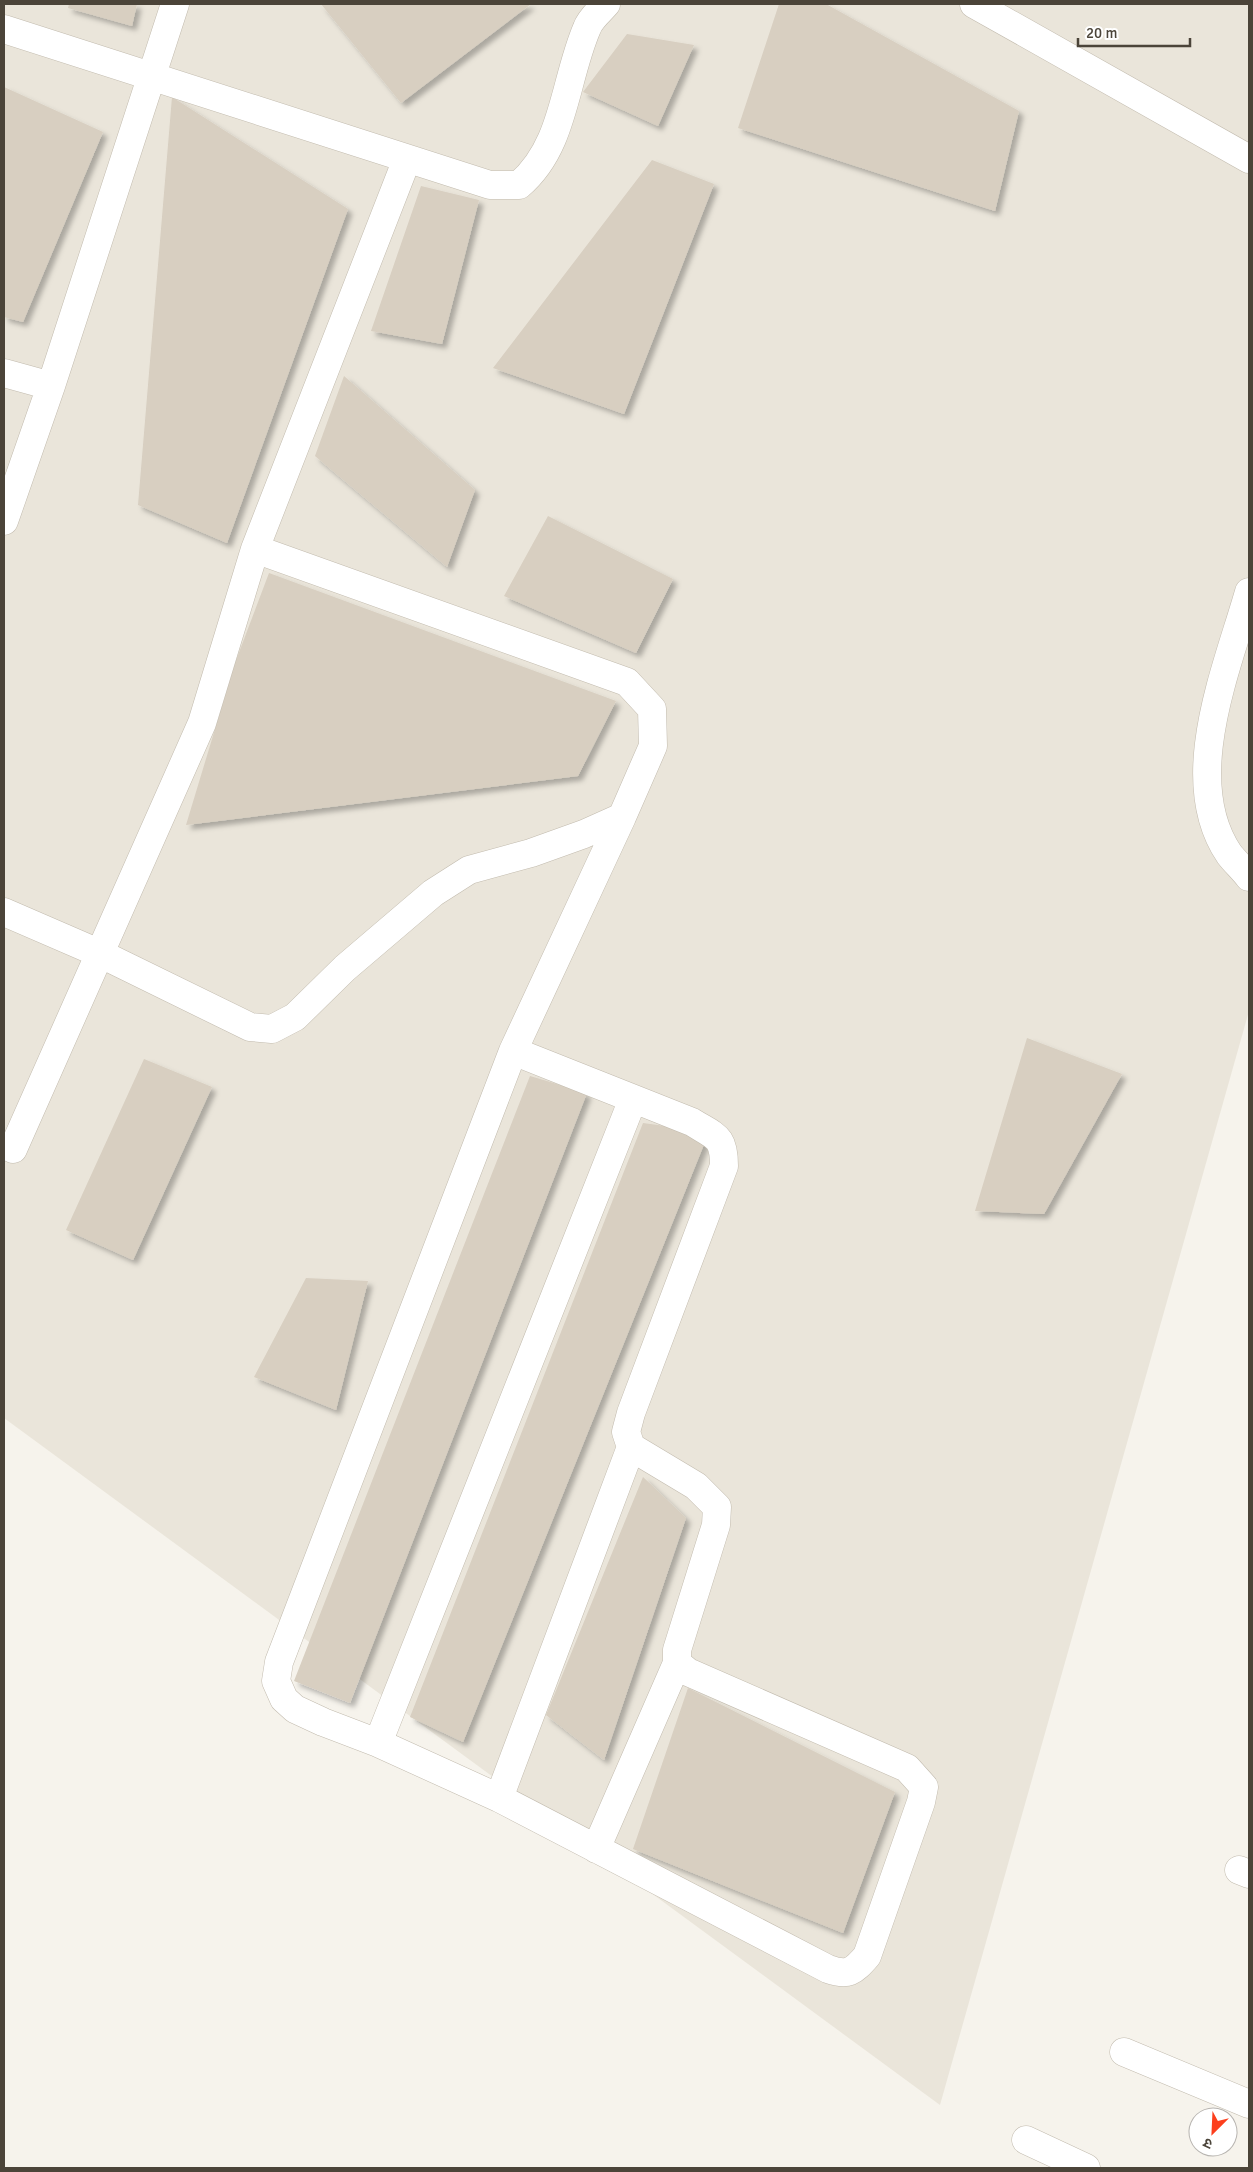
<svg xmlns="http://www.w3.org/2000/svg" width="1253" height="2172" font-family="Signika,'Noto Sans Devanagari',sans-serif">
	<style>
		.residential { fill: #eae5da }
		.building { fill: #d8cfc1; filter: url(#shadow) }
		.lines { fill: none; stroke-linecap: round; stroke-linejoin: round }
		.minor-casing { stroke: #c2bbae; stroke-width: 29 }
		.minor { stroke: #fff; stroke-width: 28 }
	</style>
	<defs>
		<filter id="shadow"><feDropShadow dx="4.5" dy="4.5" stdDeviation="2.5" flood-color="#0004"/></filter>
	</defs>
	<rect width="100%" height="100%" fill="#f6f3ec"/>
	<!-- residential -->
	<path class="residential" d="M 4,4 L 1249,4 L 1249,1011 L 940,2105 L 4,1418 Z"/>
	<!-- building -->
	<path class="building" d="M 69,4 L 137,4 L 132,26 L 68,8 Z
		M 321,4 L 531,4 L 401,103 Z
		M 779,4 L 826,4 L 1019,111 L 995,211 L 738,128 Z
		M 627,34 L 694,45 L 658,126 L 583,92 Z
		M 4,87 L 103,132 L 23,322 L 4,317 Z
		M 172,97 L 348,209 L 227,543 L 138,505 Z
		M 652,160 L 714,184 L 624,414 L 493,368 Z
		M 421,186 L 479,200 L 442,344 L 371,331 Z
		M 344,376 L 475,490 L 447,567 L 315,456 Z
		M 548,516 L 673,579 L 636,653 L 504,596 Z
		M 269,573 L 616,701 L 578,776 L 186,825 L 235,663 Z
		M 1027,1038 L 1122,1074 L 1044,1214 L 975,1211 Z
		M 144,1059 L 212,1087 L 133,1260 L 66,1230 Z
		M 530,1076 L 587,1093 L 350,1703 L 294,1681 Z
		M 643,1123 L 709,1132 L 463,1742 L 410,1717 Z
		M 306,1278 L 368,1281 L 336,1410 L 254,1377 Z
		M 643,1477 L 686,1518 L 604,1760 L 546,1715 Z
		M 688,1688 L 895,1792 L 843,1933 L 633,1849 Z"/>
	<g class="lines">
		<!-- minor casing -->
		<g class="minor-casing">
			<path id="minor" d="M 974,4 L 1249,159
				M 4,29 L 490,185 L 519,185 C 565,146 564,81 587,28 C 590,19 600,11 606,4
				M 4,373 L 51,386
				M 4,521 L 51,386 L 175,4
				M 1249,592 C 1227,669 1179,780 1229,854 C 1235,862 1243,869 1249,877
				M 4,912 L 101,954 L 250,1027 L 272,1029 L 295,1017 L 345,968 L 433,893 L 469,870 L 531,853 L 584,834 L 622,817 L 653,746 L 652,709 L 627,682 L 255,549
				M 513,1051 L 692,1122 C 716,1137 724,1136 724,1166 L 631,1413 L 626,1432 L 631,1447 L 696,1486 L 717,1507 L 716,1525 L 677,1650 L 677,1663 L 688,1672 L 907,1768 L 924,1787 L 921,1802 L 867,1956 C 853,1972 848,1976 828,1969 L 499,1798 L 378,1743 L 323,1722 L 295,1709 L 284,1699 L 276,1681 L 279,1662 L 513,1051 L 622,817
				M 13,1149 L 202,723 L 255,549 L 407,159
				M 378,1743 L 633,1099
				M 499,1798 L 631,1447
				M 596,1849 L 677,1663
				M 1239,1870 L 1249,1874
				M 1124,2052 L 1249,2104
				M 1026,2140 L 1086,2168"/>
		</g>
		<!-- minor -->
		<use href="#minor" class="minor"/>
	</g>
	<!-- border -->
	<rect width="1253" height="2172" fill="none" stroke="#4b4439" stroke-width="10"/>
	<!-- north arrow -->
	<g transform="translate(1213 2132) rotate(204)"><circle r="24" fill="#ffffff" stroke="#b7b4b0"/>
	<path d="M0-4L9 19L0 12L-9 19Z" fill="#fc3f1d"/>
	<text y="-8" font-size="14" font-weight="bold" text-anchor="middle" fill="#4b4439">उ</text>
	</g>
	<!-- scale -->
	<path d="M1078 38v8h112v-8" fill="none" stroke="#4b4439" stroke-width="2.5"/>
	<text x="1086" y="38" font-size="15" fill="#4b4439" stroke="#ffffff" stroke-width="4" paint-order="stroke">20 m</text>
</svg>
